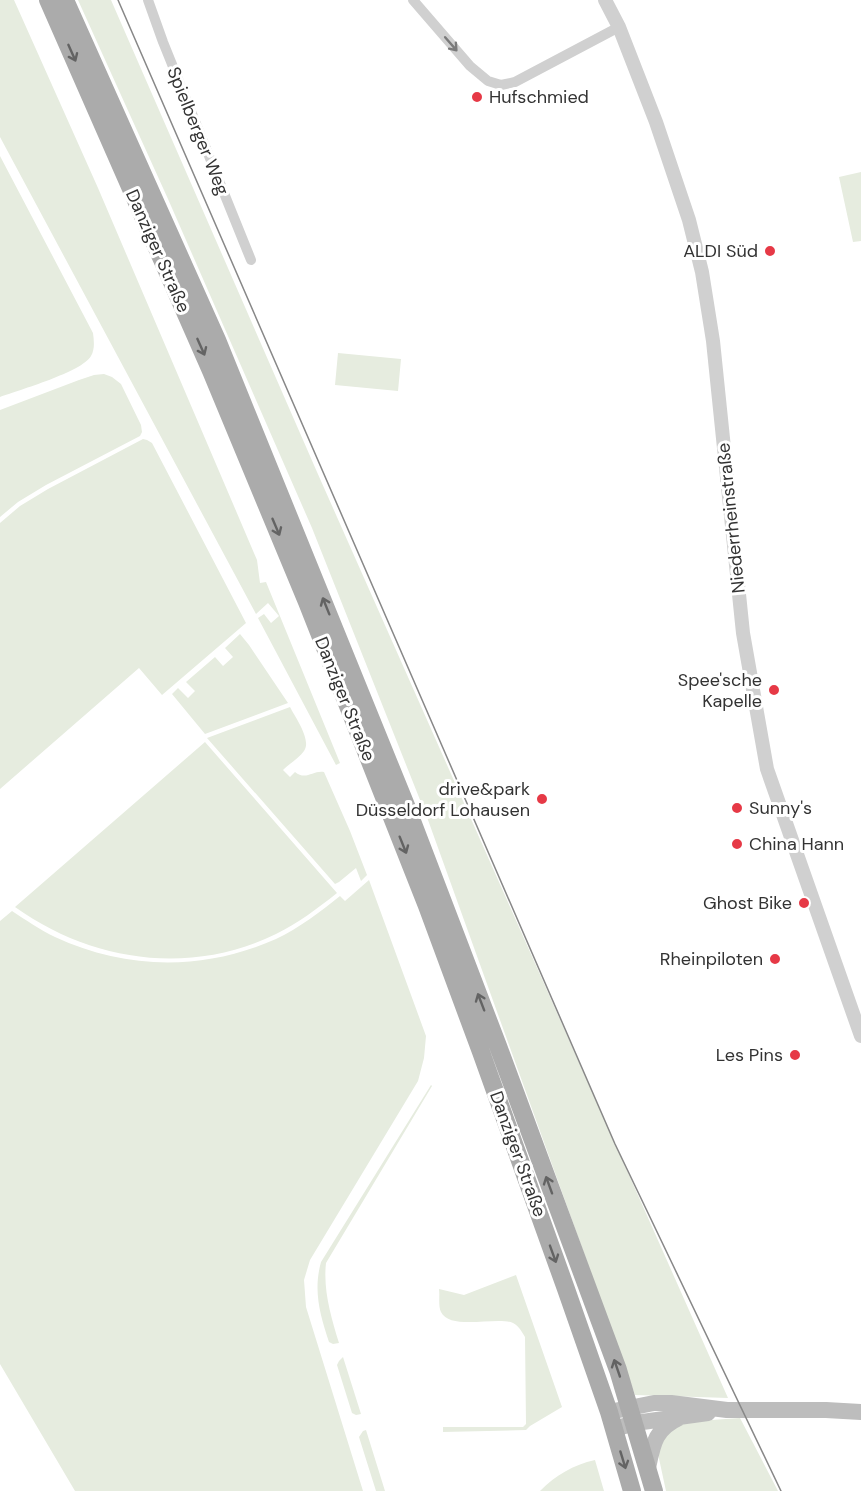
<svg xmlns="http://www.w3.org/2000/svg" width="861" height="1491" font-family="'DM Sans',sans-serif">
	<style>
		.green { fill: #e6ecdf }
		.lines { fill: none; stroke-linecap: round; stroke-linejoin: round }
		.minor { stroke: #d0d0d0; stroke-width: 10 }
		.tertiary { stroke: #d0d0d0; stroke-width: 14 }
		.secondary { stroke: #bdbdbd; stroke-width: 16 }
		.primary { stroke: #ababab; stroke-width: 18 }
		.tram { stroke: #888; stroke-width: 1.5 }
		.oneway { stroke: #7a7a7a }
		.oneway2 { stroke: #636363 }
		.poi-dot { fill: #e63946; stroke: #fff; stroke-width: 2 }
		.labels { text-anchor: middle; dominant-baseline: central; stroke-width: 6; stroke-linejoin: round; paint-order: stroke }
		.poi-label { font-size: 18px; fill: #333; stroke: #fff; text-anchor: end }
		.street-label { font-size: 18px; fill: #333; stroke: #fff }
	</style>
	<rect width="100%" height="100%" fill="#fff"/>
	<!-- green -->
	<path class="green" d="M 0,0 L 14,0 L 98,188 L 257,560 L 260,583 L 266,582 L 340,763 L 336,765 L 258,618 L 264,614 L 271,623 L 279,616 L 268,603 L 256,614 L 0,137 Z
		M 78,0 L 111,0 L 317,472 L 728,1398 L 635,1395 L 428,820 L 312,528 L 168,199 Z
		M 0,156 L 93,333 C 94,341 95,349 91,356 C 82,372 19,390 0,397 Z
		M 861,172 L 861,241 L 853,242 L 839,177 Z
		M 338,353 L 401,359 L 398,391 L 335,385 Z
		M 104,374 L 112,377 L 121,384 L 141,425 L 142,432 L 140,436 L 46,485 L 18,502 L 0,517 L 0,410 L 79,380 L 94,375 Z
		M 143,439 L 147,440 L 152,443 L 246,623 L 162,695 L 139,668 L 0,789 L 0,523 L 20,506 L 48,489 Z
		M 240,634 L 249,645 L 288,703 L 205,734 L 172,694 L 178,688 L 188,698 L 195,691 L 186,682 L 215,657 L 223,666 L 233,657 L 225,648 Z
		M 290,707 C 295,717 312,740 304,751 C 299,758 289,764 283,770 L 290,777 L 295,772 C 306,781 313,770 324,772 L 350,831 L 367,875 L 361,881 L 356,868 L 339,882 L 335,884 L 207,738 Z
		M 205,742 L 337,893 C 317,909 298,923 276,934 C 190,976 92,962 15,907 Z
		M 369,880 L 426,1036 L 424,1058 L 418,1081 L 310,1260 L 304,1280 L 306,1307 L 363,1491 L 75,1491 L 0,1364 L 0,921 L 12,911 C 26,920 40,930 55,937 C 126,970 204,971 276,939 C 299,928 320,912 340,896 L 345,901 Z
		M 431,1085 L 432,1086 L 326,1263 C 323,1290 331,1317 339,1343 L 333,1344 L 329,1342 C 320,1314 313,1291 321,1262 Z
		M 516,1275 L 562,1407 L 530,1426 L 526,1430 L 443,1432 L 443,1427 L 523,1427 L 526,1424 L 525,1337 C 522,1332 519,1326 513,1323 C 497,1316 450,1331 441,1312 C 438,1306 440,1296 439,1289 L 464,1295 Z
		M 343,1357 L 361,1414 L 356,1415 L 352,1413 L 337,1365 L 339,1361 Z
		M 740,1418 L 778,1491 L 666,1491 L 658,1454 L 661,1438 L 683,1422 Z
		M 366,1430 L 385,1491 L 376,1491 L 359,1437 L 363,1431 Z
		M 595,1460 L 604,1491 L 540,1491 C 556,1475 573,1465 595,1460 Z"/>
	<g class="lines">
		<!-- minor -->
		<path class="minor" d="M 148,0 L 163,42 L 251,260
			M 413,0 L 470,66 L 488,81 L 501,85 L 515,82 L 619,27"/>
		<!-- tertiary -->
		<path class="tertiary" d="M 605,0 L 619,27 L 656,122 L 689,220 L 702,272 L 713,341 L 743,633 L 767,769 L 861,1036"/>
		<!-- secondary -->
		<path class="secondary" d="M 609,1412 L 654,1403 L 671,1403 L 727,1410 L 826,1410 L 861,1412
			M 614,1429 L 635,1423 L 708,1413
			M 648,1468 C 653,1444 655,1429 679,1418"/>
		<!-- primary -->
		<path class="primary" d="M 48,0 L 211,371 L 307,602 L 427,906 L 481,1052 L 566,1289 L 609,1412 L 632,1491
			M 65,0 L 217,340 L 407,808 L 498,1046 L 618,1370 L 654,1491"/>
		<!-- tram -->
		<path class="tram" d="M 118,0 L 615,1144 L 781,1491"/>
	</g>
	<!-- one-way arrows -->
	<defs><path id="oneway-shaft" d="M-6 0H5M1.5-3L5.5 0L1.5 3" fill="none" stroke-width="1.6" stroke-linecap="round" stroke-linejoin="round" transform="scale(1.5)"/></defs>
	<use class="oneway" href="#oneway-shaft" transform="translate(451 44) rotate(49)"/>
	<g class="oneway2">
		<use href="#oneway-shaft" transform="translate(72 53) rotate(66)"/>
		<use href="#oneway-shaft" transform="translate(201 347) rotate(66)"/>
		<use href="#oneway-shaft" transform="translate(276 527) rotate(67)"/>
		<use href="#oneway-shaft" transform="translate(326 606) rotate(-112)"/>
		<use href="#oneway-shaft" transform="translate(403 845) rotate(68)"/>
		<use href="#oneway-shaft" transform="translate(481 1002) rotate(-111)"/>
		<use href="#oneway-shaft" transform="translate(549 1185) rotate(-110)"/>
		<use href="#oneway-shaft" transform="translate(553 1254) rotate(70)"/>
		<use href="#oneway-shaft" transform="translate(617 1368) rotate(-109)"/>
		<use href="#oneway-shaft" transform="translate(623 1460) rotate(73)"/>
	</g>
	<!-- markers -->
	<g class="poi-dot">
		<circle cx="477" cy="97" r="6"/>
		<circle cx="770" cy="251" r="6"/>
		<circle cx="774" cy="690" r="6"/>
		<circle cx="542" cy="799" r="6"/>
		<circle cx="737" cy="808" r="6"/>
		<circle cx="737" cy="844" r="6"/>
		<circle cx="804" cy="903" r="6"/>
		<circle cx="775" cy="959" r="6"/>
		<circle cx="795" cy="1055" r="6"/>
	</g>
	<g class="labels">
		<!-- poi labels -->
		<g class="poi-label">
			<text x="489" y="97" text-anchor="start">Hufschmied</text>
			<text x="758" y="251">ALDI Süd</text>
			<text x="762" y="680">Spee'sche<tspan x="762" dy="21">Kapelle</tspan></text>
			<text x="530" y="789">drive&amp;park<tspan x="530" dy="21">Düsseldorf Lohausen</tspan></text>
			<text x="749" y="808" text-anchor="start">Sunny's</text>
			<text x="749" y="844" text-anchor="start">China Hann</text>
			<text x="792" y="903">Ghost Bike</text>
			<text x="763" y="959">Rheinpiloten</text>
			<text x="783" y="1055">Les Pins</text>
		</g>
		<!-- street labels -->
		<g class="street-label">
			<text transform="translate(198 131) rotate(68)">Spielberger Weg</text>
			<text transform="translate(158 251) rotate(66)">Danziger Straße</text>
			<text transform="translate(731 518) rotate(-96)">Niederrheinstraße</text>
			<text transform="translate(345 699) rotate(68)">Danziger Straße</text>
			<text transform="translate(518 1154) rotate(70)">Danziger Straße</text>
		</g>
	</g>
</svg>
